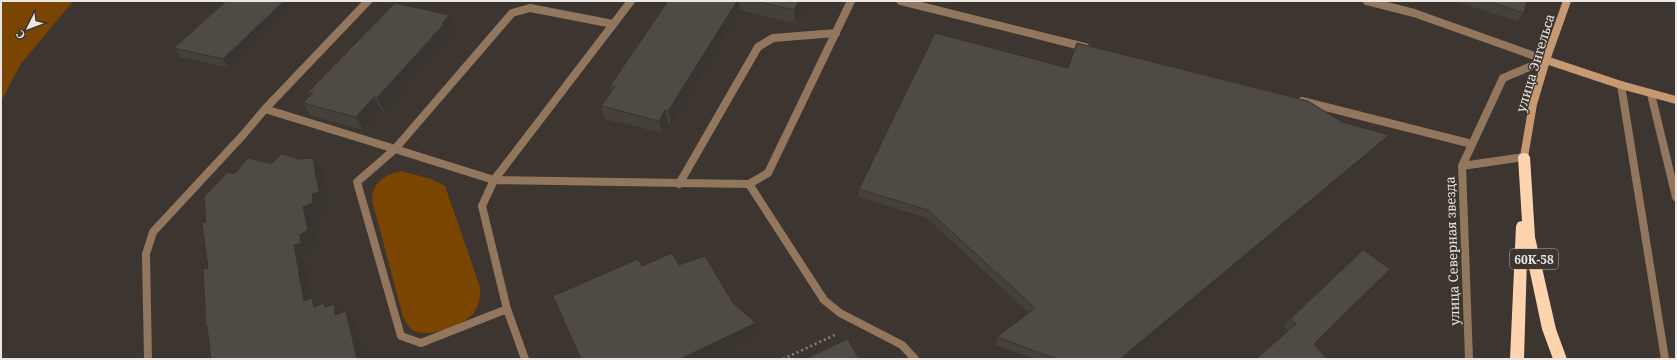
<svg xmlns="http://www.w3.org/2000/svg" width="1677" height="360" font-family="'Noto Serif',serif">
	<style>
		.green { fill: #794501 }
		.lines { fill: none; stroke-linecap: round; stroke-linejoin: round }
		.path { stroke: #87817d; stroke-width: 2.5; stroke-dasharray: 2 3; stroke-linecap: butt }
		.lane { stroke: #92765d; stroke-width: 8 }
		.street { stroke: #92765d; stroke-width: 8 }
		.secondary { stroke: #c69971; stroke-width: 8 }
		.highway { fill: #fdd4ae; fill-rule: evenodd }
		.wall { fill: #45403a }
		.shaded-wall { fill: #383430 }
		.building { fill: #504a44; stroke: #383430 }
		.labels { text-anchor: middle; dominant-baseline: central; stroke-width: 3; stroke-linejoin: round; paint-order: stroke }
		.shield { fill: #3c3530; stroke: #b6b2ae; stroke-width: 1 }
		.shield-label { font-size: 12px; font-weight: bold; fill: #ebe7e4 }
		.street-label { font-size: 13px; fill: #ebe7e4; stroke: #3c3530 }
	</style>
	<rect width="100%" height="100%" fill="#3c3530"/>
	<!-- green -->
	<path class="green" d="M 1,1 L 73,1 L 20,65 L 1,102 Z
		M 401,171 L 431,179 L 445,186 L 480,287 C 481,297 479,306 473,314 C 463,326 423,341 410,328 C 407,325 405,320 403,317 L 372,200 C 372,182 385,175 401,171 Z"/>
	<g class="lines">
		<!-- path -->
		<path class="path" d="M 783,359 L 837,334"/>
		<!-- lane -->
		<path class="lane" d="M 901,1 L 1085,47
			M 1621,85 L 1665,359
			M 1651,94 L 1676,197
			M 1302,101 L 1472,144
			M 265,109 L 368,1
			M 1462,166 L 1524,157
			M 494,180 L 749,184 L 768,173 L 851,1
			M 494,180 L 631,1
			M 679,184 L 758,47 L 773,38 L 836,33
			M 749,184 L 824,300 L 840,313 L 902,345 L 915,359
			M 507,309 L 482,206 L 494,180 L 395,149 L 512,13 L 530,8 L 613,24
			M 148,359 L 146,254 L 153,232 L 243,135 L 265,109 L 395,149 L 357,182 L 401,336 L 421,343 L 507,309 L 525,359
			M 1469,359 L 1462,166 L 1503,78 L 1546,60"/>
		<!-- street -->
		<path class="street" d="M 1367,1 L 1414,13 L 1546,60"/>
		<!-- secondary -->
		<path class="secondary" d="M 1546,60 L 1621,85 L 1676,100
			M 1524,157 L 1533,104 L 1546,60 L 1567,1"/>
		<!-- highway -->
		<path class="highway" d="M 1524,153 L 1528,154 L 1530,157 L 1535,237 L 1556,329 L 1567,359 L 1553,359 L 1542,329 L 1527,258 L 1524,359 L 1510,359 L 1516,226 L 1518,222 L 1522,221 L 1518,157 L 1520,154 Z"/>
	</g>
	<!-- wall -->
	<path class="wall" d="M 226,1 L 298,1 L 229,68 L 180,57 L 174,48 Z
		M 668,1 L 807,1 L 795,23 L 740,10 L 671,124 L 668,123 L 662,133 L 605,119 L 601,106 L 611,92 L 610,86 Z
		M 1454,1 L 1527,1 L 1524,13 L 1517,21 Z
		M 455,28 L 449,35 L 450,37 L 384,111 L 381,110 L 363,130 L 311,116 L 303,103 L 310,96 L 308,92 Z
		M 1068,68 L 1342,122 L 1389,135 L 1383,143 L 1126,359 L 1035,359 L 996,345 L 997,337 L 1029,313 L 927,218 L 858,197 L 859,189 Z
		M 1390,269 L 1384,277 L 1288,330 L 1284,327 L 1290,319 Z"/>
	<!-- shaded-wall -->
	<path class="shaded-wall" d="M 284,1 L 298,1 L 229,68 L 223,59 Z
		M 737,1 L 739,1 L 740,10 L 671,124 L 668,111 Z
		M 799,1 L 807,1 L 795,23 L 794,10 Z
		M 449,15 L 455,28 L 449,35 L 450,37 L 384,111 L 377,98 Z
		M 374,97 L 381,110 L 363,130 L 356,117 Z
		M 665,110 L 668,123 L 662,133 L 659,121 Z
		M 1389,135 L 1383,143 L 1126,359 L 1120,359 Z
		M 313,158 L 322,170 L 328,204 L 320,207 L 322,215 L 311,219 L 316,243 L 309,247 L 310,255 L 303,257 L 313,313 L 304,301 L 294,245 L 300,235 L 303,207 L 312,194 Z
		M 1390,269 L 1384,277 L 1308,352 L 1314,344 Z
		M 312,298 L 321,310 L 314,307 Z
		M 334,304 L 343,316 L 335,315 Z
		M 346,311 L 355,323 L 364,359 L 357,359 Z
		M 756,323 L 758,332 L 702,359 L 680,359 Z"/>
	<!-- building -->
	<path class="building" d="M 226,1 L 284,1 L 223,59 L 174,48 Z
		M 668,1 L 737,1 L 668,111 L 665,110 L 659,121 L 601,106 L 615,87 L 610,86 Z
		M 755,1 L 799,1 L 794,10 Z
		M 1487,1 L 1527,1 L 1524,13 Z
		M 395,3 L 449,15 L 442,24 L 444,24 L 377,98 L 374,97 L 356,117 L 303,103 L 313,93 L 308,92 Z
		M 935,33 L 1068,68 L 1077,43 L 1308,101 L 1342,122 L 1389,135 L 1120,359 L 1057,359 L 997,337 L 1035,308 L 928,210 L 859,189 Z
		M 281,154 L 300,159 L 313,158 L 319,192 L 312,194 L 313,203 L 303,207 L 308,230 L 300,235 L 301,243 L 294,245 L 304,301 L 312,298 L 314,307 L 324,303 L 325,307 L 334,304 L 335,315 L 346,311 L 357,359 L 211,359 L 207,326 L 206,327 L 203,269 L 208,268 L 202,223 L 206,222 L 204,197 L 228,172 L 234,174 L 248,158 L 272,164 Z
		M 1363,250 L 1390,269 L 1314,344 L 1327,359 L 1256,359 L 1296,324 L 1290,319 Z
		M 672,253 L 679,265 L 705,256 L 733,303 L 756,323 L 680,359 L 581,359 L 553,296 L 638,259 L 642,266 Z
		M 848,339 L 859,359 L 805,359 Z"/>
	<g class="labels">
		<!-- shield labels -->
		<rect class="shield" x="1510" y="249" width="48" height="20" rx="3"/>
		<g class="shield-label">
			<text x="1534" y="259">60К-58</text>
		</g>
		<!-- street labels -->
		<g class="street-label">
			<text transform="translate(1535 63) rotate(-73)">улица Энгельса</text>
			<text transform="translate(1452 251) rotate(-92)">улица Северная звезда</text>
		</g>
	</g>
	<!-- border -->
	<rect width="1677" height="360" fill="none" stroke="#ebe7e4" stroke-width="4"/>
	<!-- north arrow -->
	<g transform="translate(28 28) rotate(228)" stroke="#3c3530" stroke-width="3" paint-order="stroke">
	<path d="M0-3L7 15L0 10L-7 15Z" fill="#ebe7e4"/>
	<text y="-6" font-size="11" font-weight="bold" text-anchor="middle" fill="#ebe7e4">С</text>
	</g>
</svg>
